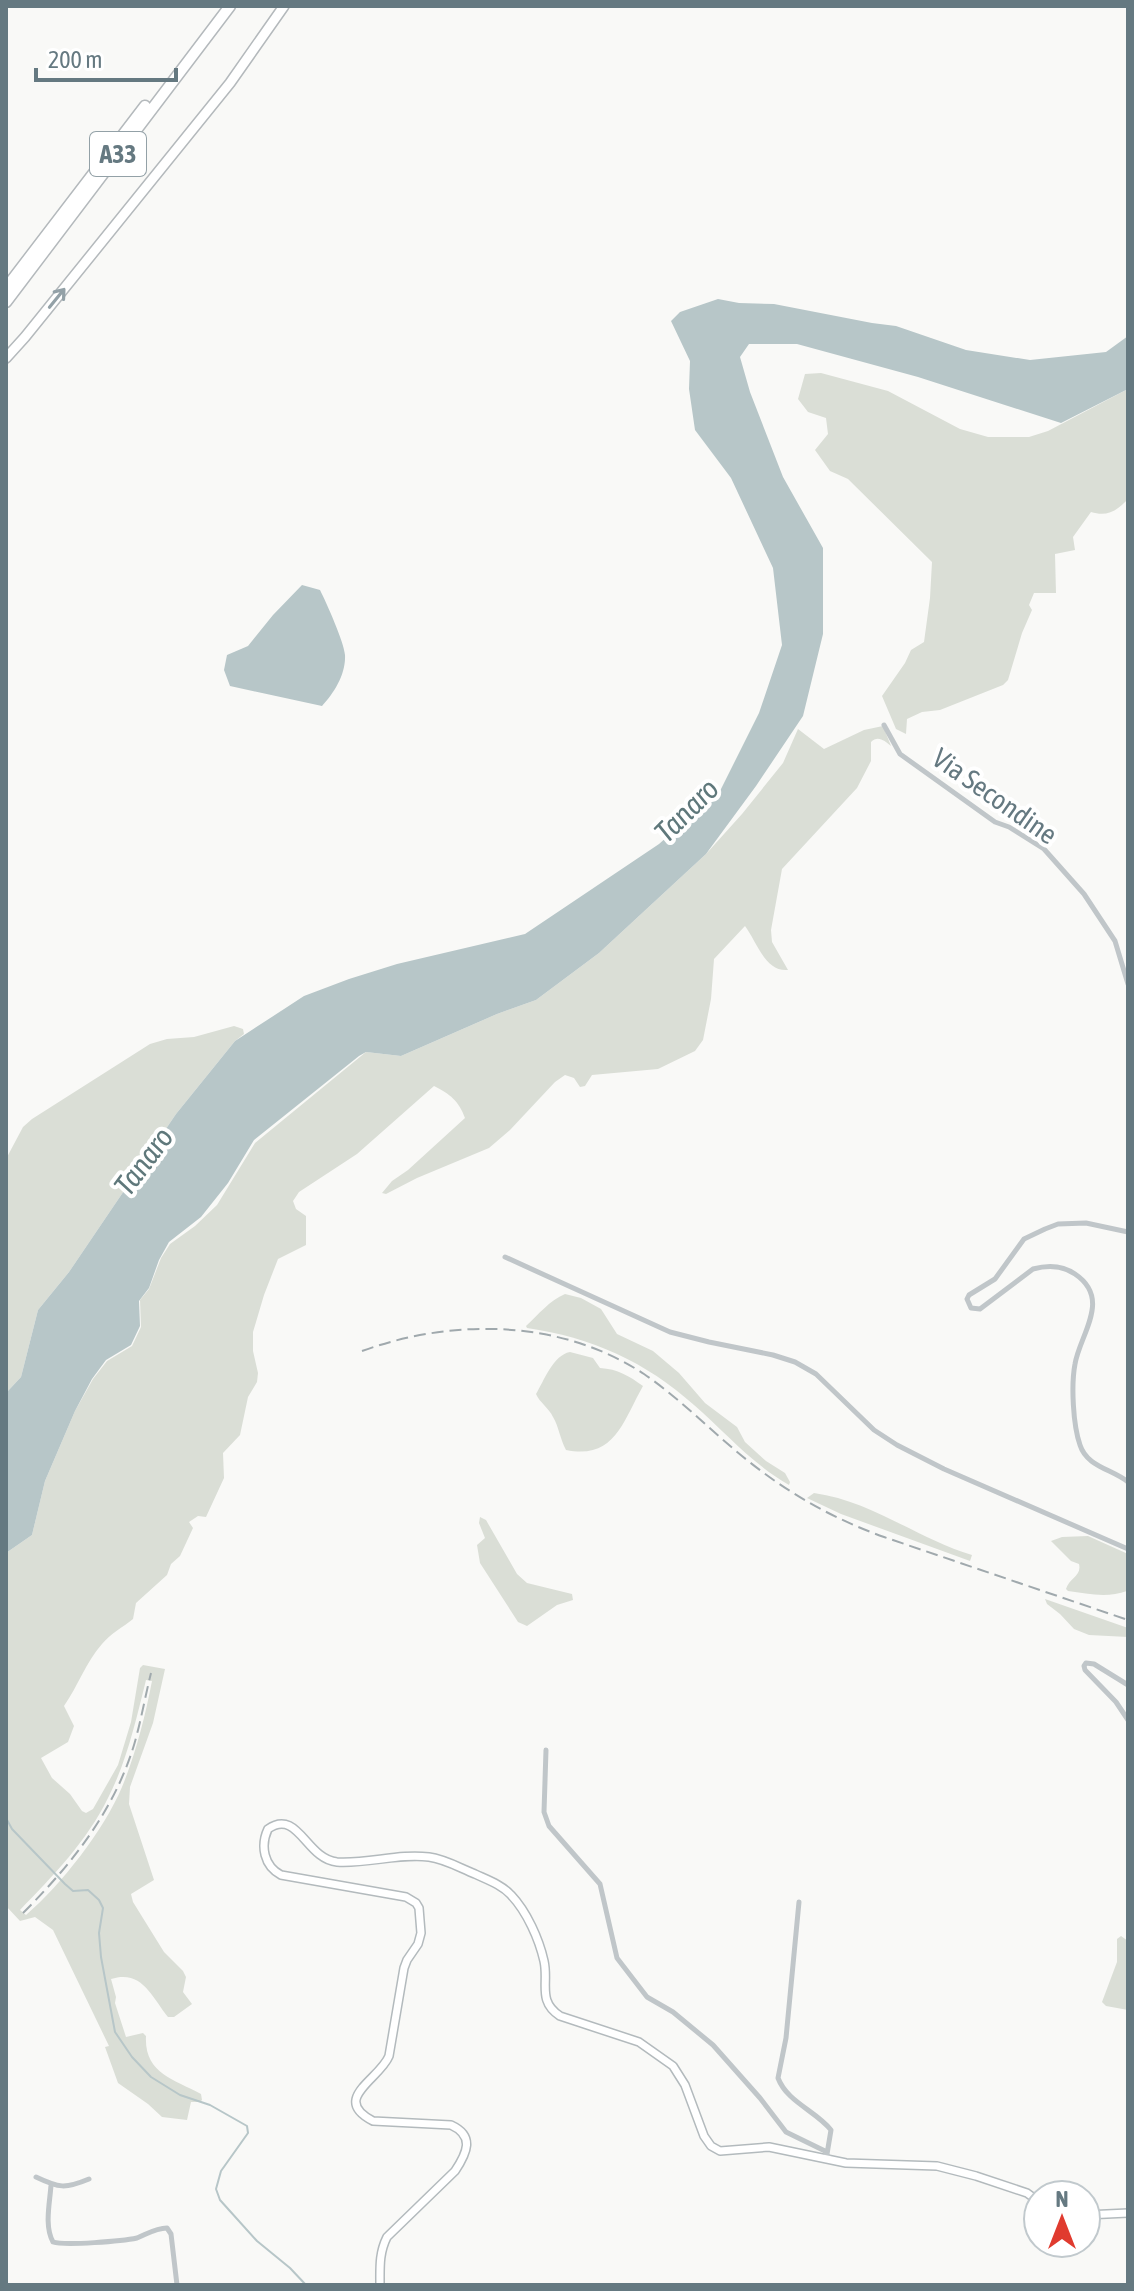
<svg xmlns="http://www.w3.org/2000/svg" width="1134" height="2291" font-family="'Asap Condensed',sans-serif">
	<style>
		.green { fill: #daded6; fill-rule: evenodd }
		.water { fill: #b7c6c8 }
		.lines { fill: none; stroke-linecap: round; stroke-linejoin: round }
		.stream { stroke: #b7c6c8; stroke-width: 2 }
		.secondary-casing { stroke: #b3babd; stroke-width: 10 }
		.trunk-casing { stroke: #b4b9bc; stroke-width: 12 }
		.motorway-casing { stroke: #b4b9bc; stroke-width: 13 }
		.minor { stroke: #c0c6c9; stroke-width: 5 }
		.secondary { stroke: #fff; stroke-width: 7 }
		.trunk { stroke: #fff; stroke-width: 9 }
		.motorway { stroke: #fff; stroke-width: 10 }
		.rail { stroke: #a0a9ad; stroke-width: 2; stroke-dasharray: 12 6; stroke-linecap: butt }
		.oneway { stroke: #93a1a7 }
		.labels { text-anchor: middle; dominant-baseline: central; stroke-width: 8; stroke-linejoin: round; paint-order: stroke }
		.shield { fill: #fff; stroke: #93a1a7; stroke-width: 2 }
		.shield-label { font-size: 26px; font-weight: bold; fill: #657981 }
		.street-label { font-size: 28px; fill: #657981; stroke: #fff }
		.water-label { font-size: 30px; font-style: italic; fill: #5f787b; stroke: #fff }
	</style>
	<rect width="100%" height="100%" fill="#f9f9f7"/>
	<!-- green -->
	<path class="green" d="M 821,373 L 888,391 L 960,429 L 988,437 L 1029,437 L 1048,431 L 1128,389 L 1128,499 C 1117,511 1107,517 1091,512 L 1073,537 L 1075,550 L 1055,554 L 1056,593 L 1034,593 L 1029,605 L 1032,610 L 1022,633 L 1008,680 L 1003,685 L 940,710 L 922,712 L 907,719 L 906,734 L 896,729 L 882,696 L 905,663 L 911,650 L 924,642 L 930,598 L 932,562 L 848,479 L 830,471 L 815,450 L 828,434 L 826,418 L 808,412 L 798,399 L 805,374 Z
		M 883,726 L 891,746 C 885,741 878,735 871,742 L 871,761 L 857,788 L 782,869 L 771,930 L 772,942 L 788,970 C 765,972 757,942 745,926 L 714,959 L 711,999 L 703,1040 L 695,1051 L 658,1069 L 592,1075 L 585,1086 L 580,1087 L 574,1078 L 565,1075 L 555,1082 L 510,1130 L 489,1148 L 417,1178 L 386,1194 L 382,1193 L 392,1181 L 408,1170 L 465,1118 C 459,1101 450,1094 434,1086 L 357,1154 L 299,1192 L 293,1201 L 296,1209 L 306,1216 L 306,1245 L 278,1259 L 264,1295 L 253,1332 L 253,1351 L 258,1373 L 257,1382 L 248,1397 L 240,1435 L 223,1453 L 224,1478 L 206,1517 L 198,1516 L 189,1522 L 193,1528 L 180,1556 L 171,1564 L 167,1575 L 136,1603 L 133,1619 C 123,1627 110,1634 102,1644 C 86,1662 78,1686 64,1706 L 74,1726 L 68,1742 L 41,1758 L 52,1778 L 70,1794 L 82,1811 L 86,1813 L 93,1809 L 118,1765 L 131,1722 L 140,1668 L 143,1665 L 165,1669 L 153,1723 L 130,1787 L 129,1804 L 154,1880 L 131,1894 L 133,1902 L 164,1952 L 183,1971 L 186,1977 L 183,1992 L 192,2004 L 174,2017 L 168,2017 C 152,1997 142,1969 111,1979 L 116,1997 L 115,2003 L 126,2037 L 143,2033 L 146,2036 C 144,2073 173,2079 201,2094 L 202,2100 L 200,2102 L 191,2102 L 187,2120 L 162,2117 L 148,2104 L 118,2083 L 105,2047 L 109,2046 L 53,1930 L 35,1917 L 20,1921 L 6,1906 L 6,1553 L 32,1535 L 45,1481 L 75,1411 L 93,1379 L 107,1361 L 132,1346 L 141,1327 L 140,1300 L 149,1289 L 161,1258 L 170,1244 L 195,1226 L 217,1205 L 255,1143 L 366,1052 L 401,1056 L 497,1014 L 536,1000 L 599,953 L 706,854 L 742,814 L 783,763 L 798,729 L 824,749 L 864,730 ZM 146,1680 L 152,1681 C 145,1717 136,1753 122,1787 C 104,1830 61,1885 26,1915 L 20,1910 C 53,1876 87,1841 108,1798 C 127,1761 136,1720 146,1680 Z
		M 234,1026 L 243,1029 L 244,1034 L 235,1041 L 176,1114 L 69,1272 L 38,1310 L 21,1377 L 6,1393 L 6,1159 L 23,1127 L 32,1119 L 150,1044 L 167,1039 L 194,1037 Z
		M 565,1294 L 581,1298 L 601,1309 L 617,1334 L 653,1351 L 679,1373 L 705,1403 L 737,1427 L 745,1442 L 766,1461 L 785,1473 L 790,1482 L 789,1485 C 752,1464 725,1432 694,1405 C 646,1362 591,1337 527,1328 L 526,1326 C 538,1315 550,1300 565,1294 Z
		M 570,1352 L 593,1358 L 600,1368 C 618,1369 629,1376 643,1386 C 623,1421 615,1460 566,1450 C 560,1439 559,1427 553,1417 C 549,1408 540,1403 536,1394 C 544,1381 553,1355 570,1352 Z
		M 814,1493 C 872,1501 918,1539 972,1555 L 970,1561 L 841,1514 L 807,1498 Z
		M 480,1517 L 486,1520 L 517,1574 L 527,1583 L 572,1594 L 573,1600 L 557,1605 L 527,1626 L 518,1622 L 480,1563 L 477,1545 L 485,1538 L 479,1523 Z
		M 1088,1536 L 1128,1554 L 1127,1591 C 1108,1598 1088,1594 1068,1591 L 1066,1589 C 1069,1578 1082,1576 1079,1564 L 1071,1561 L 1051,1541 L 1062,1537 Z
		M 1045,1599 L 1128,1628 L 1128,1637 L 1089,1635 L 1074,1629 L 1060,1614 L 1047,1604 Z
		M 1121,1936 L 1128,1941 L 1128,2010 L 1106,2006 L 1102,2002 L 1117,1962 L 1117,1939 Z"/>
	<!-- water -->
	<path class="water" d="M 718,299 L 739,303 L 774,304 L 872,323 L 896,326 L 966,350 L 1030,360 L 1106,352 L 1128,336 L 1128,389 L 1061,423 L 918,377 L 797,344 L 749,344 L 740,357 L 750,392 L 783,477 L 823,548 L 823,634 L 803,716 L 756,786 L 706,854 L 599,953 L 536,1000 L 497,1014 L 401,1056 L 366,1052 L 359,1056 L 254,1140 L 228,1183 L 201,1217 L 169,1242 L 159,1260 L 149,1288 L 139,1301 L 140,1326 L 131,1345 L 106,1360 L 92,1379 L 75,1411 L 45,1481 L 32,1535 L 6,1553 L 6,1393 L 21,1377 L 38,1310 L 69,1272 L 176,1114 L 235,1041 L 304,996 L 349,979 L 397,964 L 525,934 L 659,844 L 721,789 L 759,713 L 782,645 L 773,568 L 731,478 L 695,430 L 689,389 L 690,361 L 671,321 L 680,312 Z
		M 302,585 L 320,590 C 327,604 344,642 345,655 C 346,674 334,693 322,706 L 230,686 L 224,670 L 227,655 L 248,646 L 273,615 Z"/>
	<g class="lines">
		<!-- stream -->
		<path class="stream" d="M 6,1818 L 12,1829 L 65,1884 L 73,1891 L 88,1890 L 99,1900 L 103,1908 L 99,1933 L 101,1957 L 115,2032 L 132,2057 L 151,2077 L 180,2095 L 210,2105 L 247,2126 L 248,2133 L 221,2171 L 216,2189 L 220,2200 L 257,2241 L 290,2268 L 306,2285"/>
		<!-- secondary casing -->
		<g class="secondary-casing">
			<path id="secondary" d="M 1086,2215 L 1128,2213
				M 380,2285 C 380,2267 379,2253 387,2237 L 455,2171 C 467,2153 475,2136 451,2125 L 373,2121 C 330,2099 380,2079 389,2056 L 404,1968 L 407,1960 L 418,1944 L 421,1933 L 419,1908 L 416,1903 L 406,1897 L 281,1875 C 264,1866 260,1846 268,1829 C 298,1808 306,1859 337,1862 C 368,1864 399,1853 429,1857 C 445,1859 460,1868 475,1874 C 488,1880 502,1885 511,1895 C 527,1912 539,1939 544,1961 C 549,1983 537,2001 560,2016 L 639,2042 L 673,2066 L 685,2085 L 704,2136 L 711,2146 L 720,2151 L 769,2147 L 846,2163 L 937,2166 L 976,2176 L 1027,2193 L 1038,2201"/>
		</g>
		<!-- trunk casing -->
		<g class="trunk-casing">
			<path id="trunk" d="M 6,358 L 25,337 L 230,83 L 284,6"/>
		</g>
		<!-- motorway casing -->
		<g class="motorway-casing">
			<path id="motorway" d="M 6,288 L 145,106
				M 6,302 L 230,6"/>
		</g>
		<!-- minor -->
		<path class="minor" d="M 884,725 L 900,754 L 995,822 L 1009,827 L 1044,849 L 1084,894 L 1115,941 L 1128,984
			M 1128,1232 L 1086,1223 L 1058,1224 L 1045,1229 L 1024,1239 L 995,1279 L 969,1295 L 967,1299 L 971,1308 L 980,1309 L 1033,1269 C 1047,1265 1062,1265 1075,1274 C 1112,1299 1080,1334 1075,1364 C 1071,1385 1073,1425 1080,1445 C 1087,1467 1112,1469 1128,1482
			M 505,1257 L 670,1332 L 709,1342 L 773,1355 L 795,1362 L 816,1374 L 874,1430 L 897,1445 L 944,1469 L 1128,1549
			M 1128,1685 L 1094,1664 L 1086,1663 L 1084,1666 L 1085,1670 L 1116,1702 L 1128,1720
			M 546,1750 L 544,1812 L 549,1826 L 600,1884 L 617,1958 L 647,1997 L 673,2012 L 713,2045 L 760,2098 L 786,2132 L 825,2151 L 830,2160
			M 799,1902 L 786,2038 L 778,2078 C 787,2102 816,2111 831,2130 L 827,2154
			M 36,2177 C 59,2188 65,2189 89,2179
			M 51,2185 C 50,2202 44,2226 53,2242 C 65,2246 123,2241 137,2238 C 147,2234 156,2228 167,2228 L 171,2234 L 177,2285"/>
		<!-- secondary -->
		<use href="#secondary" class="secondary"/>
		<!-- trunk -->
		<use href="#trunk" class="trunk"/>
		<!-- motorway -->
		<use href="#motorway" class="motorway"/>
		<!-- rail -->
		<path class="rail" d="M 362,1351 C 453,1318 561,1319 644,1374 C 679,1398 709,1429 742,1456 C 786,1492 831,1518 884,1537 L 1128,1620
			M 23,1913 C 72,1864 114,1811 134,1745 C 141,1721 145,1697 151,1673"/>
	</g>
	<!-- one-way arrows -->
	<defs><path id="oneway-shaft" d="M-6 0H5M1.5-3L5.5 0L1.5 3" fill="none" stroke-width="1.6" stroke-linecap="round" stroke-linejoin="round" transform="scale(2)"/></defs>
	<use class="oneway" href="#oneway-shaft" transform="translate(57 298) rotate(-51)"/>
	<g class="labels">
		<!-- shield labels -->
		<rect class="shield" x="90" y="132" width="56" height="44" rx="6"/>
		<g class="shield-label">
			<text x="118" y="154">A33</text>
		</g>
		<!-- street labels -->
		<g class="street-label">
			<text transform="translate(995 796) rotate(35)">Via Secondine</text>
		</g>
		<!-- water labels -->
		<g class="water-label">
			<text transform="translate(686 810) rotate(-45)">Tanaro</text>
			<text transform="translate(143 1161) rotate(-53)">Tanaro</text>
		</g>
	</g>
	<!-- border -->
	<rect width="1134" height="2291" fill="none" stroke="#657981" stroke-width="16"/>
	<!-- north arrow -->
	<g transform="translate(1062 2219)"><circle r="38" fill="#ffffff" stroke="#c1c9cd" stroke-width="2"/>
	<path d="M0-6L14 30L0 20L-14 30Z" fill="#e03b2f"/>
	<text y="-12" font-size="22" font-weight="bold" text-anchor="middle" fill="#657981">N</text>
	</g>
	<!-- scale -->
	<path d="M36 68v12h140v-12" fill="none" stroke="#657981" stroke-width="4"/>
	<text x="48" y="68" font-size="24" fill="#657981" stroke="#ffffff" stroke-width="6" paint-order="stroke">200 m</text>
</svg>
